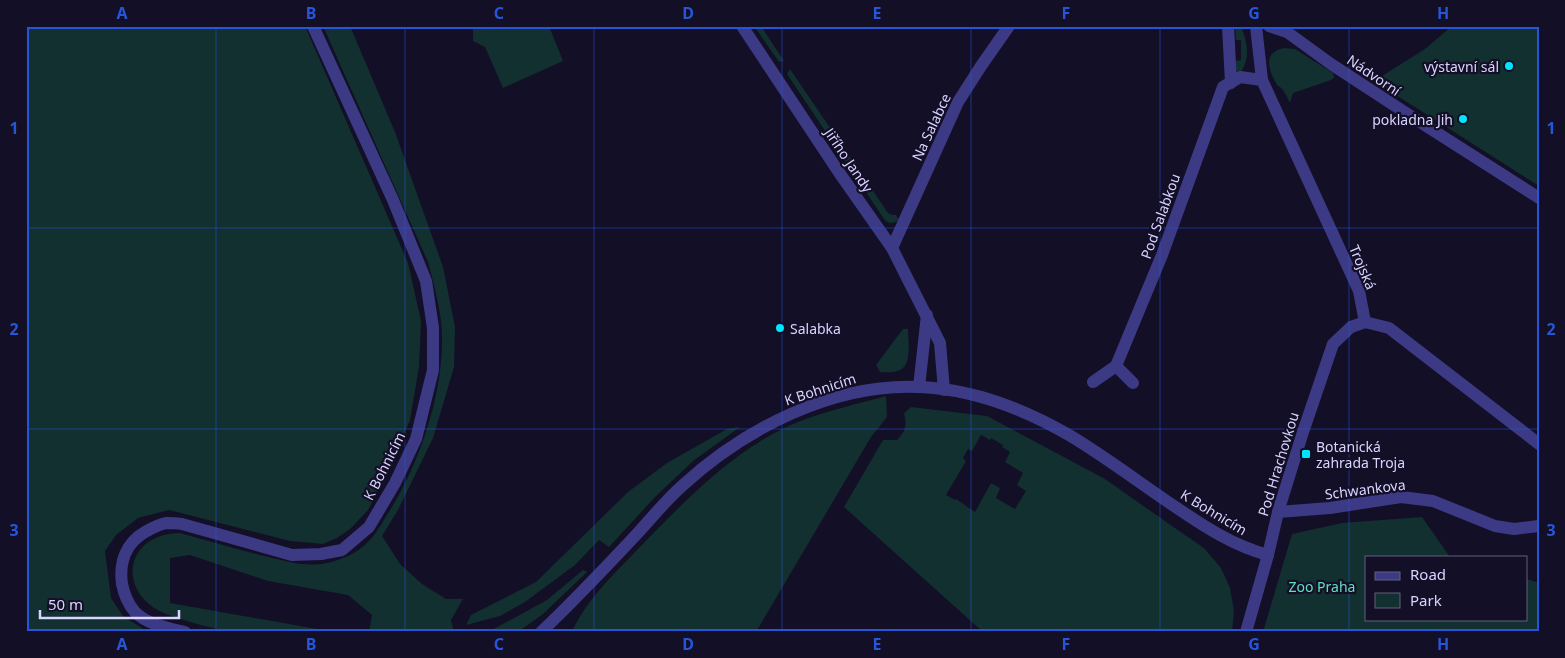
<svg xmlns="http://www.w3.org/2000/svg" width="1565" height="658" font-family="'Noto Sans',sans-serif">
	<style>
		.green { fill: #12302f; fill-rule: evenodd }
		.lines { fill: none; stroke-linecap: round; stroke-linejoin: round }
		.minor { stroke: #3d3a85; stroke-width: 12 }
		.tertiary { stroke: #3d3a85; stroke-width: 12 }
		.grid { fill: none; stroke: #2655da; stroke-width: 1; stroke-opacity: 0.55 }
		.poi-dot { fill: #00e5ff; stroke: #130f26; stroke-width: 2 }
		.labels { text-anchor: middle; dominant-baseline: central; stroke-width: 4.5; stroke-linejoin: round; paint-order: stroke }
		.poi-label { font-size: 14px; fill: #d9d4ff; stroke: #130f26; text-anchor: end }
		.street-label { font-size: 14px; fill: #d9d4ff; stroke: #130f26 }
		.park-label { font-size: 14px; fill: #5fe0c0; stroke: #130f26 }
		.neatline { fill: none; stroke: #2655da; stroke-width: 2 }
		.grid-label { font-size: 16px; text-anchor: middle; font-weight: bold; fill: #2655da }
	</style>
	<rect width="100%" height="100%" fill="#130f26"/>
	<!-- green -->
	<path class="green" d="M 26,26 L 305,26 L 408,263 L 421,321 L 419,367 L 410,420 L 388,472 L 368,510 L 350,529 L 337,538 L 323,544 L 290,541 L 169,510 L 138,518 L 116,535 L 105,551 L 111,598 L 123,616 L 148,632 L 26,632 Z
		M 323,26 L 350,26 L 395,132 L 443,267 L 455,327 L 454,367 L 433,438 L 398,510 L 382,536 L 400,564 L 422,584 L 446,599 L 463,599 L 451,620 L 454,632 L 369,632 L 372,615 L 348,595 L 268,581 L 190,555 L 170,558 L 170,603 L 334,632 C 303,632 270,634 239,632 C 216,630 191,623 169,615 C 116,596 122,534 180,533 C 207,541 234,548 260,555 C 283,560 304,568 327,563 C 341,560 357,553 367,543 C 374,536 380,527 385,518 C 417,470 441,402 442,344 C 443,316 435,289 428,262 Z
		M 473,26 L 549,26 L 563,61 L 503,88 L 485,47 L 473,41 Z
		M 754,26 L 761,26 L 784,61 L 779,62 Z
		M 1235,26 L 1241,26 C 1247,42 1251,57 1241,72 L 1235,70 L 1236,61 L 1241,60 L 1241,40 L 1236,40 Z
		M 1452,26 L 1539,26 L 1539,186 L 1374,81 L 1425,49 Z
		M 1284,48 L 1295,49 L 1333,73 L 1334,78 L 1331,80 L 1293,93 L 1290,103 C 1288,99 1285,92 1282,89 C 1278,84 1279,89 1276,83 C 1268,69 1263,52 1284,48 Z
		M 790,69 L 888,213 L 892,215 L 896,215 L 899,220 C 893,224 888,224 884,219 L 787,74 Z
		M 903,329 L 908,329 C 908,341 913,368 897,371 C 892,373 885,372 880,372 L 876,365 Z
		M 886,396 L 887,417 L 871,437 L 756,632 L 572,632 C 586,600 614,574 638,549 C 685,501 734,448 798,422 C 826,411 857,404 886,396 Z
		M 911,407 L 987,416 L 1105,479 L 1172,526 L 1204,548 L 1221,568 L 1230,588 L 1234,611 L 1232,632 L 983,632 L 844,507 L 883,440 L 897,440 C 906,431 907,425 904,413 ZM 981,435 L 990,440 L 991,438 L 1003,445 L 1002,447 L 1010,452 L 1005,462 L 1023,473 L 1017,485 L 1026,491 L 1015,509 L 996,498 L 1000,488 L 991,483 L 975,512 L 956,499 L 955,500 L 946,495 L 966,461 L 963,458 L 968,449 L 972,451 Z
		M 740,427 L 693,461 L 655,497 L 609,547 L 599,540 L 575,565 L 525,602 L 500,616 L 466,625 L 471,615 L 536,582 L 628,492 L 667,463 L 727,429 Z
		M 1422,517 L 1450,557 L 1465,557 L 1366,557 L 1366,619 L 1526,619 L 1527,579 L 1539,583 L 1539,632 L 1263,632 L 1292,534 L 1342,523 Z
		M 583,570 L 587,572 L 543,614 L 518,632 L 488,632 L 547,600 Z"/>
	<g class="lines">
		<!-- minor -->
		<path class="minor" d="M 742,26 L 838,171 L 892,248 L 940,343 L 944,390
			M 1228,26 L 1231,83
			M 1256,26 L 1262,80 L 1359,291 L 1365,322
			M 1269,26 L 1287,32 L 1331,64 L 1409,115 L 1539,198
			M 892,248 L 958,102 L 981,66 L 1009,26
			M 1116,366 L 1133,383
			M 1093,382 L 1116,366 L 1162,255 L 1223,87 L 1240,77 L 1262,80
			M 919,387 L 927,315
			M 1278,512 L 1330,508 L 1401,497 L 1433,501 L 1495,526 L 1514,529 L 1539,526
			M 1246,632 L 1268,555"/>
		<!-- tertiary -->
		<path class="tertiary" d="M 185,632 C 168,628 148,625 135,612 C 128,604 124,594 122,584 C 119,562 126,543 145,532 C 152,528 159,524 167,523 C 172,523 177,523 182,524 L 292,555 L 321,554 L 342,550 L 369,527 L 395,483 L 416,439 L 433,370 L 433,328 L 426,281 L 393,200 L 313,26
			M 541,632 C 574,601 604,569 635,536 C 650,520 665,501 682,486 C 744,429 833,383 919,387 C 972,389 1024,409 1069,435 C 1106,457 1141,484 1177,508 C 1205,527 1234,546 1268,555 L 1278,512 L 1303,432 L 1333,344 L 1351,327 L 1365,322 L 1389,328 L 1539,444"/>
	</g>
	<!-- grid -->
	<path class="grid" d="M 216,26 L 216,632M 405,26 L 405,632M 594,26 L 594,632M 782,26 L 782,632M 971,26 L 971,632M 1160,26 L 1160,632M 1349,26 L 1349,632M 26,228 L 1539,228M 26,429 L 1539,429"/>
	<!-- markers -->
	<g class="poi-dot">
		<circle cx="1509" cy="66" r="5"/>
		<circle cx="1463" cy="119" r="5"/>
		<circle cx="780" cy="328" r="5"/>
		<rect x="1301" y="449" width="10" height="10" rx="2.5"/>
	</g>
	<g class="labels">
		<!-- poi labels -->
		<g class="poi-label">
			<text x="1499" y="66">výstavní sál</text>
			<text x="1453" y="119">pokladna Jih</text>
			<text x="790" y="328" text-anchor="start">Salabka</text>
			<text x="1316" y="446" text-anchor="start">Botanická<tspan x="1316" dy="16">zahrada Troja</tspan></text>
		</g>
		<!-- street labels -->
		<g class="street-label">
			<text transform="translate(1374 75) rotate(34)">Nádvorní</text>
			<text transform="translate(931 127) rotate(-65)">Na Salabce</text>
			<text transform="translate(849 160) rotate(56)">Jiřího Jandy</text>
			<text transform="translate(1160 216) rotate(-70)">Pod Salabkou</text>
			<text transform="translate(1363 267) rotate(67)">Trojská</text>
			<text transform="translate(820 389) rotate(-18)">K Bohnicím</text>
			<text transform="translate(1278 464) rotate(-73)">Pod Hrachovkou</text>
			<text transform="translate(384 466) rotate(-63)">K Bohnicím</text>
			<text transform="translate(1365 489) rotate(-7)">Schwankova</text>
			<text transform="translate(1214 512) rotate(31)">K Bohnicím</text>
		</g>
		<!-- park labels -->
		<g class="park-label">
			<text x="1322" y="586">Zoo Praha</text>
		</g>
	</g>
	<!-- border -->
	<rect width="1565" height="658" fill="none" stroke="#130f26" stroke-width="55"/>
	<!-- legend -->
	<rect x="1365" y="556" width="162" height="65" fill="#130f26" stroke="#625e7d"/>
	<rect x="1375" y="572" width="25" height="8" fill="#3d3a85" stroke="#625e7d"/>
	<text x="1410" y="580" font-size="15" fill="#d9d4ff">Road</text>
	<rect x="1375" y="593" width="25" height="15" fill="#12302f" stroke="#625e7d"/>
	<text x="1410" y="606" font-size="15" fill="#d9d4ff">Park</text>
	<!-- scale -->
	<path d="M40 610v8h139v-8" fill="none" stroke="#d9d4ff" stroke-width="2.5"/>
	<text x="48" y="610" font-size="15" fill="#d9d4ff" stroke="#130f26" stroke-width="4" paint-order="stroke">50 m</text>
	<rect x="28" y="28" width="1510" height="602" class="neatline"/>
	<g class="grid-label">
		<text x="122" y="19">A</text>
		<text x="311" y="19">B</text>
		<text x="499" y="19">C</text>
		<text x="688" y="19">D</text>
		<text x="877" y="19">E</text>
		<text x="1066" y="19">F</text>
		<text x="1254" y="19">G</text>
		<text x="1443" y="19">H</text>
		<text x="14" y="134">1</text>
		<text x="1551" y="134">1</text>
		<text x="14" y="335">2</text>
		<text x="1551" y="335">2</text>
		<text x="14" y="536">3</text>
		<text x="1551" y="536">3</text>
		<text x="122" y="650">A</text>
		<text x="311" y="650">B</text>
		<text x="499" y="650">C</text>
		<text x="688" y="650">D</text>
		<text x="877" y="650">E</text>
		<text x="1066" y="650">F</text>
		<text x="1254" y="650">G</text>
		<text x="1443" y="650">H</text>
	</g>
</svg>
